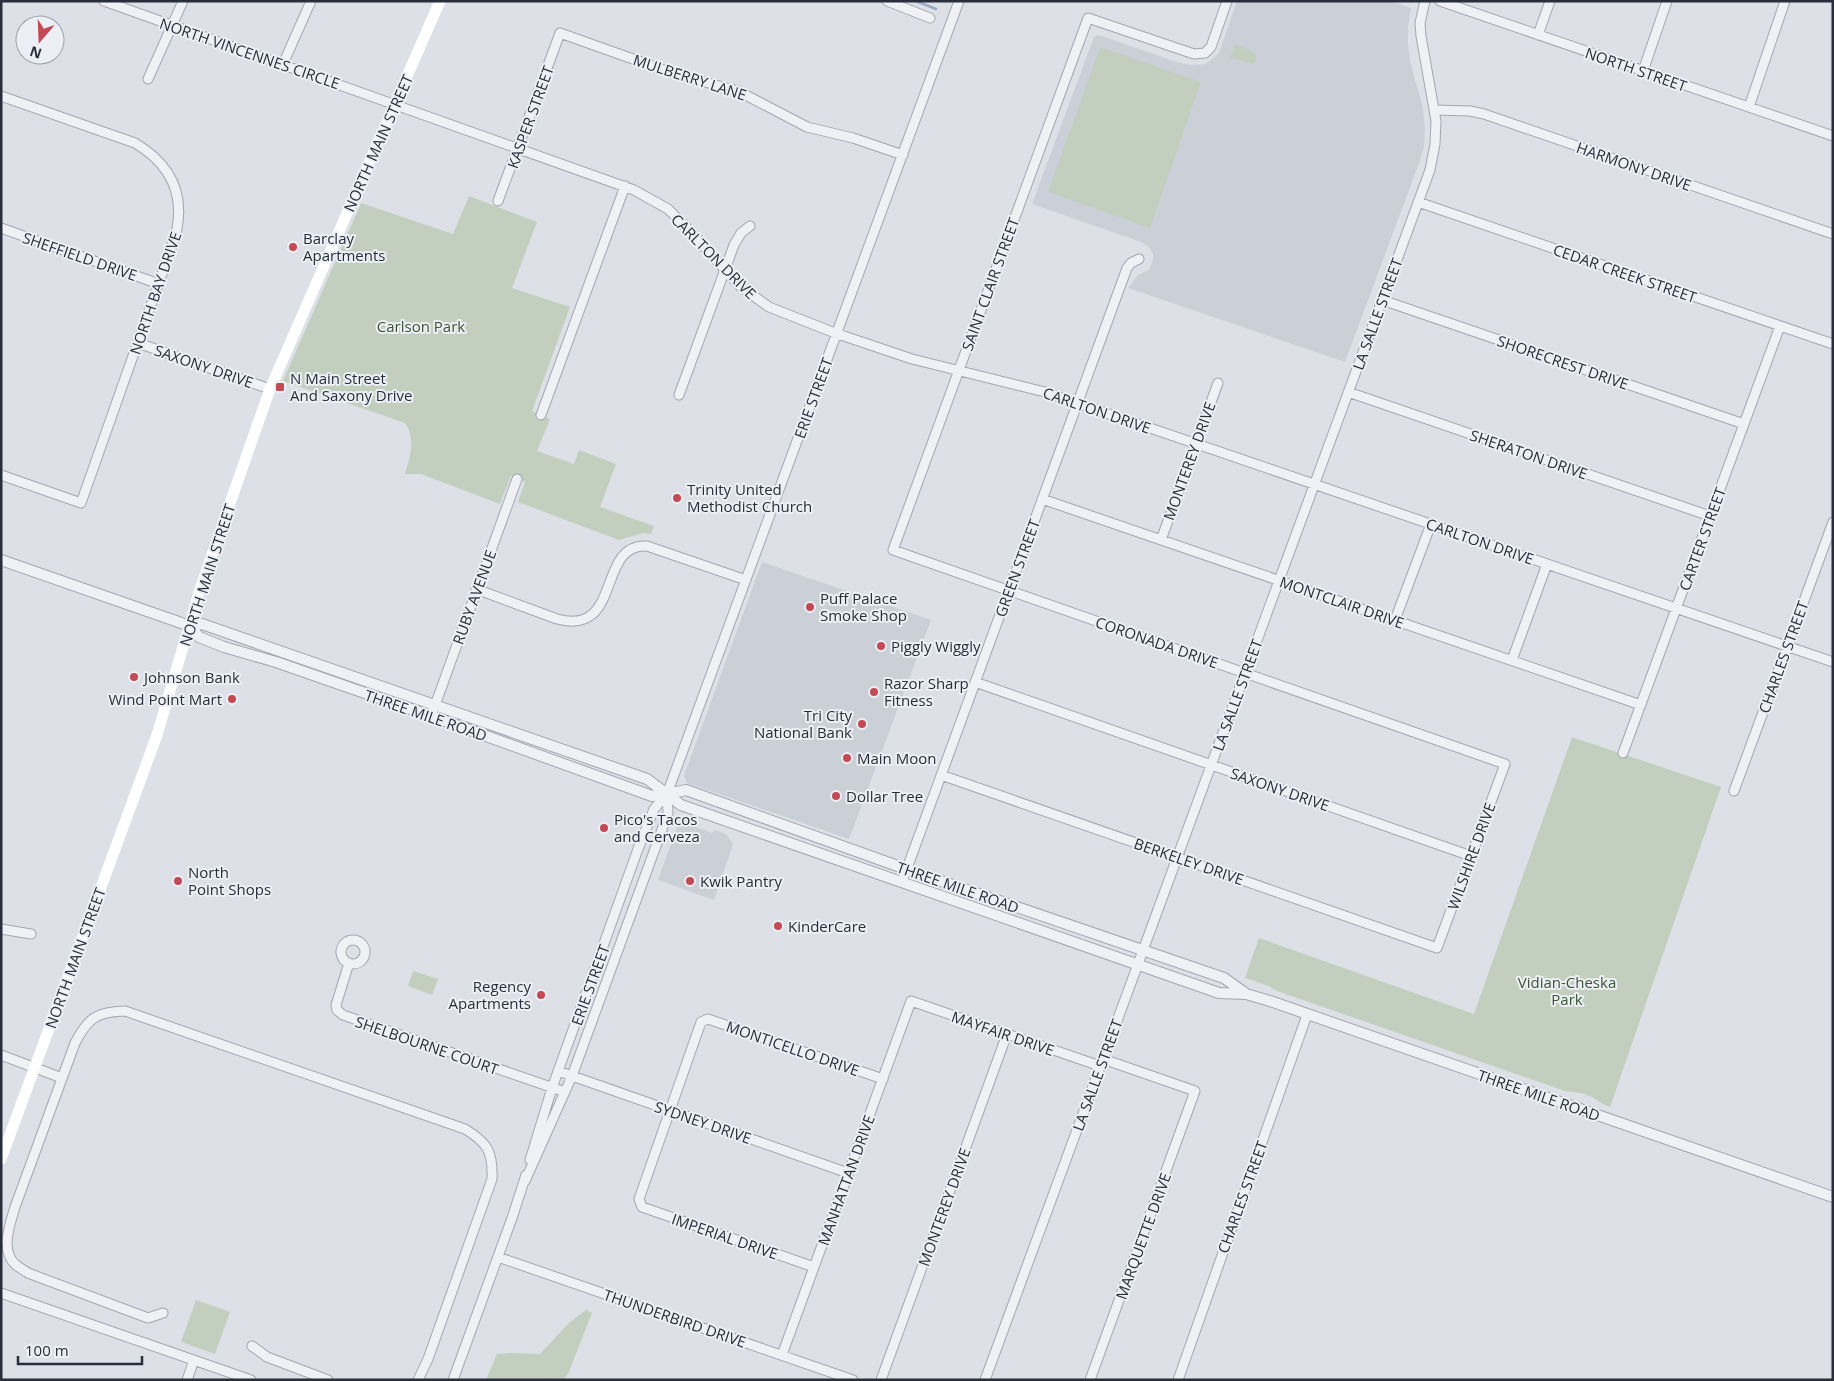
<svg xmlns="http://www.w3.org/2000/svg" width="1834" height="1381" font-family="'Open Sans',sans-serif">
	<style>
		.built { fill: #cbcfd7 }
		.green { fill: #c2cfbf }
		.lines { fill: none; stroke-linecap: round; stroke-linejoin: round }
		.stream { stroke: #9aacc3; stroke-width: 2.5 }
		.minor-casing { stroke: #a3a7af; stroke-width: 11 }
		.tertiary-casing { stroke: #a3a7af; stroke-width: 12 }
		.minor { stroke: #eff1f4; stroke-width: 9 }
		.tertiary { stroke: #eff1f4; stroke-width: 10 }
		.secondary { stroke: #fff; stroke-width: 11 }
		.poi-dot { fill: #c34955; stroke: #eceff4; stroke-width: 2 }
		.labels { text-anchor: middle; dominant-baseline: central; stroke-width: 4; stroke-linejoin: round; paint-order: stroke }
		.street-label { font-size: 15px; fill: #282e3b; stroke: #eceff4 }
		.poi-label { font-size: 15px; fill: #282e3b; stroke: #eceff4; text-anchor: start }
		.park-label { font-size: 15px; fill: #3a5536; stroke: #eceff4 }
	</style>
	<rect width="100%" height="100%" fill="#dde0e6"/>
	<!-- built -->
	<path class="built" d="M 1237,1 L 1391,1 L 1411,8 L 1408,26 L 1408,43 L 1410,62 L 1423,108 L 1425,129 L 1424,147 L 1419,163 L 1345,362 L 1128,288 L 1138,275 L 1149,270 L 1153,260 L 1153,254 L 1149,247 L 1141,242 L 1032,204 L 1094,37 L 1097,35 L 1102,36 L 1176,62 L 1191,65 L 1206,64 L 1219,53 Z
		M 762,562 L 931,620 L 849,839 L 687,783 L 684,776 Z
		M 685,823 L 712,833 L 715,830 L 726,834 L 733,844 L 714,900 L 658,880 L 677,827 Z"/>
	<!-- green -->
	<path class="green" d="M 1235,44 L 1251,51 L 1257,56 L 1254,64 L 1230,58 Z
		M 1100,47 L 1201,82 L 1150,228 L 1048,192 Z
		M 469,196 L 537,222 L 512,288 L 570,307 L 532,411 L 550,419 L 537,451 L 574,464 L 579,450 L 616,464 L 600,507 L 654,526 L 651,534 L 643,533 L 619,540 L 518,502 L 525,482 L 511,476 L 500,504 L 421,474 L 405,474 C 410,457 416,439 405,423 L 283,381 L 361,203 L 453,234 Z
		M 1572,737 L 1721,787 L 1610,1107 C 1603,1105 1599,1101 1592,1097 C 1584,1093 1574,1092 1565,1091 L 1277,991 L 1269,986 L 1245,978 L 1259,938 L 1474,1014 Z
		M 413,971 L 438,979 L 432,995 L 408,986 Z
		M 196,1300 L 230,1312 L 215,1354 L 181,1342 Z
		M 586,1310 L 592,1313 L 568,1374 L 563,1380 L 550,1380 L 547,1378 L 546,1380 L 486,1380 L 497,1354 L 511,1353 L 540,1354 L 569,1323 Z"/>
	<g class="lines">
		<!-- stream -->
		<path class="stream" d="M 916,1 L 936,9"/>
		<!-- minor casing -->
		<g class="minor-casing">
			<path id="minor" d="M 104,1 L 634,190 L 668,209 L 686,227 L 740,286 L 769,307 L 835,333 L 912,359 L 1045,392 L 1833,662
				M 887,1 L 930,18
				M 1440,1 L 1833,136
				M 1538,35 L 1550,1
				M 283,64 L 311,1
				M 1643,71 L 1667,1
				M 148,79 L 183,1
				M 1,96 L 135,143 C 172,165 186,196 175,237 L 81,503 L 1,475
				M 1749,107 L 1785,1
				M 1434,110 L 1470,111 L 1484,114 L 1833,234
				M 498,201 L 560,33 L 675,74 L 738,91 L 807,127 L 853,138 L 903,155
				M 1418,202 L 1833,344
				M 1,228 L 159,284
				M 1382,300 L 1744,424
				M 138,343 L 270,389
				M 1348,392 L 1710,516
				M 679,395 L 734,245 L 741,233 L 750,226
				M 541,415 L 625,186
				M 1042,499 L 1641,705
				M 1161,540 L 1218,383
				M 476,589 L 557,619 C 623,637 596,543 647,546 L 746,580
				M 1395,620 L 1431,524
				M 1512,660 L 1547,564
				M 975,682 L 1471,856
				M 433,711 L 517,479
				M 1623,753 L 1780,326
				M 941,775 L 1437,948 L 1505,764 L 893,550 L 1088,18 L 1194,54 L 1205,53 L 1211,47 L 1227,1
				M 1734,791 L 1833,522
				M 902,882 L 1127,268 L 1131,263 L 1139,259
				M 1,929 L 31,934
				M341 952a12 12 0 1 1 24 0a12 12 0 1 1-24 0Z
				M 349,963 L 336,1005 L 337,1010 L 343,1015 L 565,1092
				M 1,1055 L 62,1078
				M 558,1071 L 848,1173
				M 530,1160 L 552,1088 L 638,849 L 654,809 L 667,794
				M 525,1181 L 572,1076 L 668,813 L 667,794 L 959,1
				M 498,1257 L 853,1380
				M 814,1267 L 642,1207 L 639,1199 L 701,1022 L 708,1019 L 883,1079
				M 1,1293 L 251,1380
				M 163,1313 L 148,1318 L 28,1273 C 24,1270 19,1268 15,1264 C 0,1250 10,1224 15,1207 L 75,1043 C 88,1018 96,1012 125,1011 L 465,1129 C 488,1143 493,1152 492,1179 L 428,1359 L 418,1380
				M 252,1346 L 267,1357 L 328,1380
				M 782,1355 L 911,1001 L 1100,1066
				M 187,1380 L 194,1360
				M 453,1380 L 512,1218 L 526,1175
				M 881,1380 L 1007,1034
				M 985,1380 L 1430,170 L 1435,144 L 1436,121 L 1421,36 L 1420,23 L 1425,1
				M 1090,1380 L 1195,1091 L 1103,1059
				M 1178,1380 L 1307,1015"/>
		</g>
		<!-- tertiary casing -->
		<g class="tertiary-casing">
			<path id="tertiary" d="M 1,560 L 190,626 L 202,624 L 647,779 L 667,794 L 652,796 L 431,716 L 276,662 L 224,647 L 199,637 L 190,626
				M 667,794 L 681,805 L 1219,993 L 1246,994 L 1270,1001 L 1833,1197
				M 667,794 L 686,790 L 906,869 L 1224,978 L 1245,993"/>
		</g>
		<!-- minor -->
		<use href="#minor" class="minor"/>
		<!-- tertiary -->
		<use href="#tertiary" class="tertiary"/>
		<!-- secondary -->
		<path class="secondary" d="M 1,1159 L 157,735 L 200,589 L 270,389 L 440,1"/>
	</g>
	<!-- markers -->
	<g class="poi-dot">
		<circle cx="293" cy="247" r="5"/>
		<rect x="275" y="382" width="10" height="10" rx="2.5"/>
		<circle cx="677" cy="498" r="5"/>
		<circle cx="810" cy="607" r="5"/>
		<circle cx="881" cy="646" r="5"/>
		<circle cx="134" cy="677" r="5"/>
		<circle cx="874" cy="692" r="5"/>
		<circle cx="232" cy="699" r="5"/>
		<circle cx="862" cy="724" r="5"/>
		<circle cx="847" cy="758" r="5"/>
		<circle cx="836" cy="796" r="5"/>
		<circle cx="604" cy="828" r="5"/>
		<circle cx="178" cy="881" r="5"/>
		<circle cx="690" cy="881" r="5"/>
		<circle cx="778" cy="926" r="5"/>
		<circle cx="541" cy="995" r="5"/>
	</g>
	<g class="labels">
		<!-- street labels -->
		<g class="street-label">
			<text transform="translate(250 53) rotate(19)">NORTH VINCENNES CIRCLE</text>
			<text transform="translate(1636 69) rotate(19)">NORTH STREET</text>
			<text transform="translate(690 77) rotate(18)">MULBERRY LANE</text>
			<text transform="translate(530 117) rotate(-70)">KASPER STREET</text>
			<text transform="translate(378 143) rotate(-66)">NORTH MAIN STREET</text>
			<text transform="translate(1634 166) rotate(19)">HARMONY DRIVE</text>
			<text transform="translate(80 256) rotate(19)">SHEFFIELD DRIVE</text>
			<text transform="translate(714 256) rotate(45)">CARLTON DRIVE</text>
			<text transform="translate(1625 273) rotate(19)">CEDAR CREEK STREET</text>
			<text transform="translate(990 284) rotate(-70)">SAINT CLAIR STREET</text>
			<text transform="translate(155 293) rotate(-71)">NORTH BAY DRIVE</text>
			<text transform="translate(1377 314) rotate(-70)">LA SALLE STREET</text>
			<text transform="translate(1563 362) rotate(19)">SHORECREST DRIVE</text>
			<text transform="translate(204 366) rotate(19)">SAXONY DRIVE</text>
			<text transform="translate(813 398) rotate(-70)">ERIE STREET</text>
			<text transform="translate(1097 410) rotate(19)">CARLTON DRIVE</text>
			<text transform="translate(1529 454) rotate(19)">SHERATON DRIVE</text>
			<text transform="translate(1189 461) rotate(-70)">MONTEREY DRIVE</text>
			<text transform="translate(1702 539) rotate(-70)">CARTER STREET</text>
			<text transform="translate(1480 541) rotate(19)">CARLTON DRIVE</text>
			<text transform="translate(1017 568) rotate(-70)">GREEN STREET</text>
			<text transform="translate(207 575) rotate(-72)">NORTH MAIN STREET</text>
			<text transform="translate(474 597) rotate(-70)">RUBY AVENUE</text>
			<text transform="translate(1342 602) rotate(19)">MONTCLAIR DRIVE</text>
			<text transform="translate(1157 642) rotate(19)">CORONADA DRIVE</text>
			<text transform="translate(1783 657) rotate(-70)">CHARLES STREET</text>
			<text transform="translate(1237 695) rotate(-70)">LA SALLE STREET</text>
			<text transform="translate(426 715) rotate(19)">THREE MILE ROAD</text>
			<text transform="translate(1280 789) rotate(19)">SAXONY DRIVE</text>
			<text transform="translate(1471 856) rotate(-70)">WILSHIRE DRIVE</text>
			<text transform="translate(1189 861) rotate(19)">BERKELEY DRIVE</text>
			<text transform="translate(958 887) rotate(19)">THREE MILE ROAD</text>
			<text transform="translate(75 958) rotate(-70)">NORTH MAIN STREET</text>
			<text transform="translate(590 985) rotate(-70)">ERIE STREET</text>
			<text transform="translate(1003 1033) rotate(19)">MAYFAIR DRIVE</text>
			<text transform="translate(427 1045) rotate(19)">SHELBOURNE COURT</text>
			<text transform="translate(793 1048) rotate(19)">MONTICELLO DRIVE</text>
			<text transform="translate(1097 1075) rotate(-70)">LA SALLE STREET</text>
			<text transform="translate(1539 1095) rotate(19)">THREE MILE ROAD</text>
			<text transform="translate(703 1122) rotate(19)">SYDNEY DRIVE</text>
			<text transform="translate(846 1180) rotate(-70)">MANHATTAN DRIVE</text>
			<text transform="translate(1242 1197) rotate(-70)">CHARLES STREET</text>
			<text transform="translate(944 1207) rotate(-70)">MONTEREY DRIVE</text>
			<text transform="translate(725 1236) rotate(19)">IMPERIAL DRIVE</text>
			<text transform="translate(1143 1236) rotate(-70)">MARQUETTE DRIVE</text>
			<text transform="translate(675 1318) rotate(19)">THUNDERBIRD DRIVE</text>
		</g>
		<!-- poi labels -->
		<g class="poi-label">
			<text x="303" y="238">Barclay<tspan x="303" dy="17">Apartments</tspan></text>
			<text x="290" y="378">N Main Street<tspan x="290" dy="17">And Saxony Drive</tspan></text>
			<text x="687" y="489">Trinity United<tspan x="687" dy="17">Methodist Church</tspan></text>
			<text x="820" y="598">Puff Palace<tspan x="820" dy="17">Smoke Shop</tspan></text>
			<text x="891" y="646">Piggly Wiggly</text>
			<text x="144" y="677">Johnson Bank</text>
			<text x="884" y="683">Razor Sharp<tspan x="884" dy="17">Fitness</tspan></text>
			<text x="222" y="699" text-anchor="end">Wind Point Mart</text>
			<text x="852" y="715" text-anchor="end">Tri City<tspan x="852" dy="17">National Bank</tspan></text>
			<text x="857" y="758">Main Moon</text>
			<text x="846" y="796">Dollar Tree</text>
			<text x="614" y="819">Pico's Tacos<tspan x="614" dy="17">and Cerveza</tspan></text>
			<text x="188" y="872">North<tspan x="188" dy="17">Point Shops</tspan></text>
			<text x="700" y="881">Kwik Pantry</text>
			<text x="788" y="926">KinderCare</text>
			<text x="531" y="986" text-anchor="end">Regency<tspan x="531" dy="17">Apartments</tspan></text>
		</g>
		<!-- park labels -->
		<g class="park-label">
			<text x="421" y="326">Carlson Park</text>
			<text x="1567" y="982">Vidian-Cheska<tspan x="1567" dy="17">Park</tspan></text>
		</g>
	</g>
	<!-- border -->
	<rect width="1834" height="1381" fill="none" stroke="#282e3b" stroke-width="5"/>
	<!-- north arrow -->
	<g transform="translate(40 40) rotate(199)"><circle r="24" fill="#eceff4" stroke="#9ea2aa"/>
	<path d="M0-4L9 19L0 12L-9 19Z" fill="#c34955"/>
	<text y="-8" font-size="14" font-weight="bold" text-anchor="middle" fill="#282e3b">N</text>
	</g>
	<!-- scale -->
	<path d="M18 1356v8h124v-8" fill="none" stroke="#282e3b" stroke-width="2.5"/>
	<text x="25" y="1356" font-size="15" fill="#282e3b" stroke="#eceff4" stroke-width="4" paint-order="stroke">100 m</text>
</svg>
